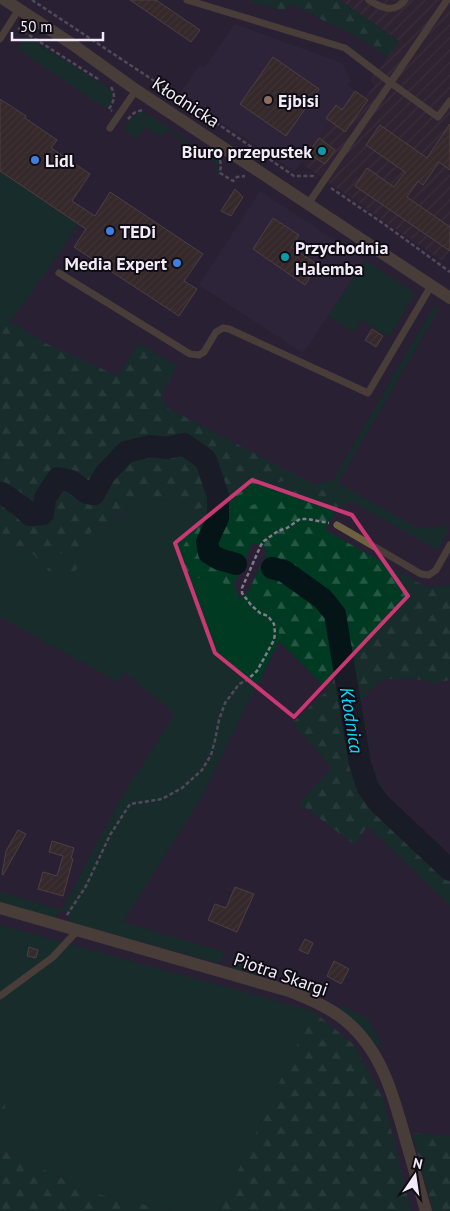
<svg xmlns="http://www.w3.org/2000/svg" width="450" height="1211" font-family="'PT Sans',sans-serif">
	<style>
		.built { fill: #342840 }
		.industrial { fill: url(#industrial-furrows) }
		.grass { fill: #003a23 }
		.forest { fill: url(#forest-firs) }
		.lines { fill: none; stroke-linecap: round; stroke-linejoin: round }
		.river { stroke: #051417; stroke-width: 22 }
		.building { fill: url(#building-hatch); stroke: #786553 }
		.path { stroke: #827a8b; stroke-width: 2.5; stroke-dasharray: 4 2.5; stroke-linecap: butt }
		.service { stroke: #6e6141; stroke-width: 7 }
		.tertiary { stroke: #6e6141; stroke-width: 12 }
		.marked { fill: none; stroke: #c93873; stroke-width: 4; stroke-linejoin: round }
		.education-dot { fill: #8d6e63; stroke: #100c14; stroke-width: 2 }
		.culture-dot { fill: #0f9aa8; stroke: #100c14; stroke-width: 2 }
		.shop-dot { fill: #3f7fe0; stroke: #100c14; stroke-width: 2 }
		.labels { text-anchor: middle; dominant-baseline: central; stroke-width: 4; stroke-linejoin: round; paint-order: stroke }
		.poi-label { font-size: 18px; font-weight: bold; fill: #f2ecf9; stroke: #100c14; text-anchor: start }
		.street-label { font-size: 18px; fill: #f2ecf9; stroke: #100c14 }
		.water-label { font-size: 19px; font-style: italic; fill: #0bd9fa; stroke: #100c14 }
	</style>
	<defs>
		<pattern id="industrial-furrows" width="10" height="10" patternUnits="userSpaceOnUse" patternTransform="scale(1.25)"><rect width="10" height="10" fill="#362732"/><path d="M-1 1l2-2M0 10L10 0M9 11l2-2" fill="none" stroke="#4a3c46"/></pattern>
		<pattern id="forest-firs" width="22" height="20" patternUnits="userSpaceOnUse" patternTransform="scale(1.25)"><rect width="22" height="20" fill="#003a23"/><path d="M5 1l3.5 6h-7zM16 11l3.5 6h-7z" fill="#265744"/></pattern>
		<pattern id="building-hatch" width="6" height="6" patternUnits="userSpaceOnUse" patternTransform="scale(1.25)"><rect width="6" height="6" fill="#432"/><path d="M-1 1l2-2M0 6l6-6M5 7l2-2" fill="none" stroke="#564738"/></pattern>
	</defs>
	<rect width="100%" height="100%" fill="#292033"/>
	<!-- built -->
	<path class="built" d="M 235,24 L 342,63 L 351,81 L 347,85 L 355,91 L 342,110 L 335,105 L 330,121 L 295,171 L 179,95 L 200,65 L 204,68 Z
		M 260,191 L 365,260 L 303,353 L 199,285 Z"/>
	<!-- industrial -->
	<path class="industrial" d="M 340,0 L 450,0 L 450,250 L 442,261 L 301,163 L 330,122 L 326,118 L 336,105 L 343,109 L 355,91 L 365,98 L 374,86 L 371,80 L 399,41 Z"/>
	<!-- grass -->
	<path class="grass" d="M 27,36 L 110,89 C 115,96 113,103 107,109 L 18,49 Z
		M 142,111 L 219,161 L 220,169 L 216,174 L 214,173 L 219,165 L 166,130 L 161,137 L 145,127 L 136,139 L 125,130 L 123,124 L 126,126 L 133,116 Z
		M 0,172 L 73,221 L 76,216 L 81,219 L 60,252 L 11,321 L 0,315 Z
		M 365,260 L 415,293 L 391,334 L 388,335 L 385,335 L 362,320 L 353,332 L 328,316 Z
		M 434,306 L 439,309 L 338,483 L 418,528 L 450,526 L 440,546 L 434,548 L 352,502 L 337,508 C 332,493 329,498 333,480 Z
		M 298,476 L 314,484 L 194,525 L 190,537 L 182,548 L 179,560 L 180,566 L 187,575 L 191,577 L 197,578 L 208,575 L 214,575 L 218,577 L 223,583 L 230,585 L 233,584 L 238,594 L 239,599 L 248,592 L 251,597 L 258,601 L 279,620 L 279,641 L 201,798 L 123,922 L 224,952 L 221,961 L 218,963 L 72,923 L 70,919 L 70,913 L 62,911 L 54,917 L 49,917 L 0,902 L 0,892 L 62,910 L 121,798 L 175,714 L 124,672 L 118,682 L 0,617 L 0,548 C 16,547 19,546 34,553 L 85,541 C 91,531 96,524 107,522 C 110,522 113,522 115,521 C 122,517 126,510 133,506 C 147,497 151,500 166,500 C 179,501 184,501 194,510 Z
		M 0,925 L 313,1011 L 219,1211 L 172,1211 L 93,1193 L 1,1149 L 6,1095 L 0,1092 Z
		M 234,955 L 257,962 L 267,967 L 264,974 L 261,976 L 235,969 L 232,966 Z
		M 342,1005 L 368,1019 L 383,1046 L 379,1046 L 376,1045 L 365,1031 L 340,1009 Z"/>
	<!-- forest -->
	<path class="forest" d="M 247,0 L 340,0 L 399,41 L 388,57 L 364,41 L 291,4 L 283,11 Z
		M 0,315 L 45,343 L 118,376 L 139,343 L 177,366 L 161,395 L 166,407 L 298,476 L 194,510 L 184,503 L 175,500 L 166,500 L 149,499 L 141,501 L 128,509 L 114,521 L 97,525 L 79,548 L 38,560 C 28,545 16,547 0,548 Z
		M 333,480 C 330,494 330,495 338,506 L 325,530 L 428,588 L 450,585 L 450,680 L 434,683 L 416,679 L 399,678 L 384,680 L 375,685 L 365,695 L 361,702 L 360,717 L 365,752 L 373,773 L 387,796 L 450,857 L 450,905 L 367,826 L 355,845 L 299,803 L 332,768 L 292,723 L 328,690 L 279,641 L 279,620 L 258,601 C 253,599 250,597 248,592 L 267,553 L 264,547 L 254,543 L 251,546 L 236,580 C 225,594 223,578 214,576 C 208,574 204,578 198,578 C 189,578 180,571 179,561 C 178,550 185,545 190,536 C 192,533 192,529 193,525 L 314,484 Z
		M 82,557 C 81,570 69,579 56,575 C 52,574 49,571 46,569 Z
		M 313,1011 L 353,1044 L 383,1097 L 411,1211 L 219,1211 Z
		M 0,1092 L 6,1095 L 1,1149 L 93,1193 L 172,1211 L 0,1211 Z
		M 412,1133 L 450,1136 L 450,1211 L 433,1211 Z"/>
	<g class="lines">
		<!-- river -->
		<path class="river" d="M 0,494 L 2,493 L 22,507 L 30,515 L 43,514 L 45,498 L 58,478 L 71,481 L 87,493 L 94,494 L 105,474 L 126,452 L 151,446 L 167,448 L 184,444 L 206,460 L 218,496 L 218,518 L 207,542 L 209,553 L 219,559 L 236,564
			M 272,568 L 284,571 L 323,599 L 335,614 L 360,764 L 368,788 L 380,804 L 450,870"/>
	</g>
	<!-- building -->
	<path class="building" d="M 130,0 L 156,0 L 200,30 L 191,42 Z
		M 273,57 L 319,89 L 286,136 L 240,104 Z
		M 355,91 L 368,100 L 345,132 L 326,118 L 336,105 L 342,110 Z
		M 0,99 L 26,116 L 25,118 L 57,140 L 51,148 L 90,174 L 72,201 L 95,216 L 110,192 L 203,254 L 184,281 L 197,289 L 179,316 L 74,247 L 86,229 L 0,171 Z
		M 450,124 L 450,170 L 439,162 L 423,185 L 418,181 L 407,197 L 450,227 L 450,251 L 355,186 L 367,168 L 394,187 L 405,172 L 366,145 L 380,125 L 427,158 Z
		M 319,138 L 335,150 L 325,164 L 308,153 Z
		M 235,189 L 243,197 L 231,216 L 221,211 Z
		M 273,218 L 299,235 L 291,247 L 318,265 L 305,285 L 253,249 Z
		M 372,329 L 383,336 L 376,347 L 365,340 Z
		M 18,830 L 26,834 L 3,875 L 2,874 L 6,851 Z
		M 52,841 L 74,848 L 71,858 L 73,859 L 63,896 L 38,889 L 43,872 L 57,876 L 63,856 L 49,852 Z
		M 235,887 L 254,894 L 237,932 L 208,920 L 215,904 L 226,908 Z
		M 305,939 L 313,943 L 308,954 L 299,950 Z
		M 29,947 L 38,950 L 36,958 L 27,956 Z
		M 334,961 L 349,969 L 341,984 L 327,976 Z"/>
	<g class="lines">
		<!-- path -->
		<path class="path" d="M 32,0 L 174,94 L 294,176 L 313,176 L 316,178
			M 18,28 L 98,79
			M 111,87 C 116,95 114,101 109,109 L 112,111
			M 128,119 L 134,113 L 142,110 L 144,111
			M 220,160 L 221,165 L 220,173 L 233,181 L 237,177 L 245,176
			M 331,188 L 384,224 L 450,272
			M 67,915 L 86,886 L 110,835 L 130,804 L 162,799 L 182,788 L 202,770 L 211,755 L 215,740 L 219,720 L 225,703 L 239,684 L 247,680 L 257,671 L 274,640 L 275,633 L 274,624 L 268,616 L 260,613 L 251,605 L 242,593 L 242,588 L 261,545 L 264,541 L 278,531 L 287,528 L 300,519 L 307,519 L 329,523"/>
		<!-- service -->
		<path class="service" d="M 187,0 L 345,48 L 391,83 L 438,117 L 450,101
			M 369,0 C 381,8 395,14 405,0
			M 0,39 L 19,9
			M 110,128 L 136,90
			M 308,204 L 447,0
			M 59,273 L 190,354 L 199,355 L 204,352 L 216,332 L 223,328 L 229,329 L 368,393 L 431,286
			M 337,525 L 421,574 L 429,575 L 436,570 L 450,545
			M 0,996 L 53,957 L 78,930"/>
		<!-- tertiary -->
		<path class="tertiary" d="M 5,0 L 72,44 L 136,90 L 450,298
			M 0,908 L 289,991 C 309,999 329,1007 346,1021 C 382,1051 394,1097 406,1141 C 413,1164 419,1188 426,1211"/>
	</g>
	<!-- marked area -->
	<path d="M0 0H450V1211H0ZM 252,480 L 352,515 L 408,596 L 294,717 L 215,653 L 175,543 Z" fill="#292033" fill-opacity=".55" fill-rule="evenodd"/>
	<path class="marked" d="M 252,480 L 352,515 L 408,596 L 294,717 L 215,653 L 175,543 Z"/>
	<!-- markers -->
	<circle class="education-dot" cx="268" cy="100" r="5"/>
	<g class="culture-dot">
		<circle cx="322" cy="151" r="5"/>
		<circle cx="285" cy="257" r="5"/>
	</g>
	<g class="shop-dot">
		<circle cx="35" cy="160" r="5"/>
		<circle cx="110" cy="231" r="5"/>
		<circle cx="177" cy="263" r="5"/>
	</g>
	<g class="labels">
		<!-- poi labels -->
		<g class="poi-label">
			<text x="278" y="100">Ejbisi</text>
			<text x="312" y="151" text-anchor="end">Biuro przepustek</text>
			<text x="45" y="160">Lidl</text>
			<text x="120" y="231">TEDi</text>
			<text x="295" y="247">Przychodnia<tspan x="295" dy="21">Halemba</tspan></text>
			<text x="167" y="263" text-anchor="end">Media Expert</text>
		</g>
		<!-- street labels -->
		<g class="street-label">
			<text transform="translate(186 102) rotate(33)">Kłodnicka</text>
			<text transform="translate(281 974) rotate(19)">Piotra Skargi</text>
		</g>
		<!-- water labels -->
		<g class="water-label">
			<text transform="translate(352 720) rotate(81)">Kłodnica</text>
		</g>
	</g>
	<!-- north arrow -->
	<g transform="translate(415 1176) rotate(13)" stroke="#100c14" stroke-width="4" paint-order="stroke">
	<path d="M0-4L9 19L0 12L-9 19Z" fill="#f2ecf9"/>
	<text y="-8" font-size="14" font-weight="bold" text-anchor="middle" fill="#f2ecf9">N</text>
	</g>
	<!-- scale -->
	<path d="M12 32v8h91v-8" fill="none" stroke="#f2ecf9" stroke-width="2.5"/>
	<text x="20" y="32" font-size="15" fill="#f2ecf9" stroke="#100c14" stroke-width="4" paint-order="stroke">50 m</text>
</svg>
